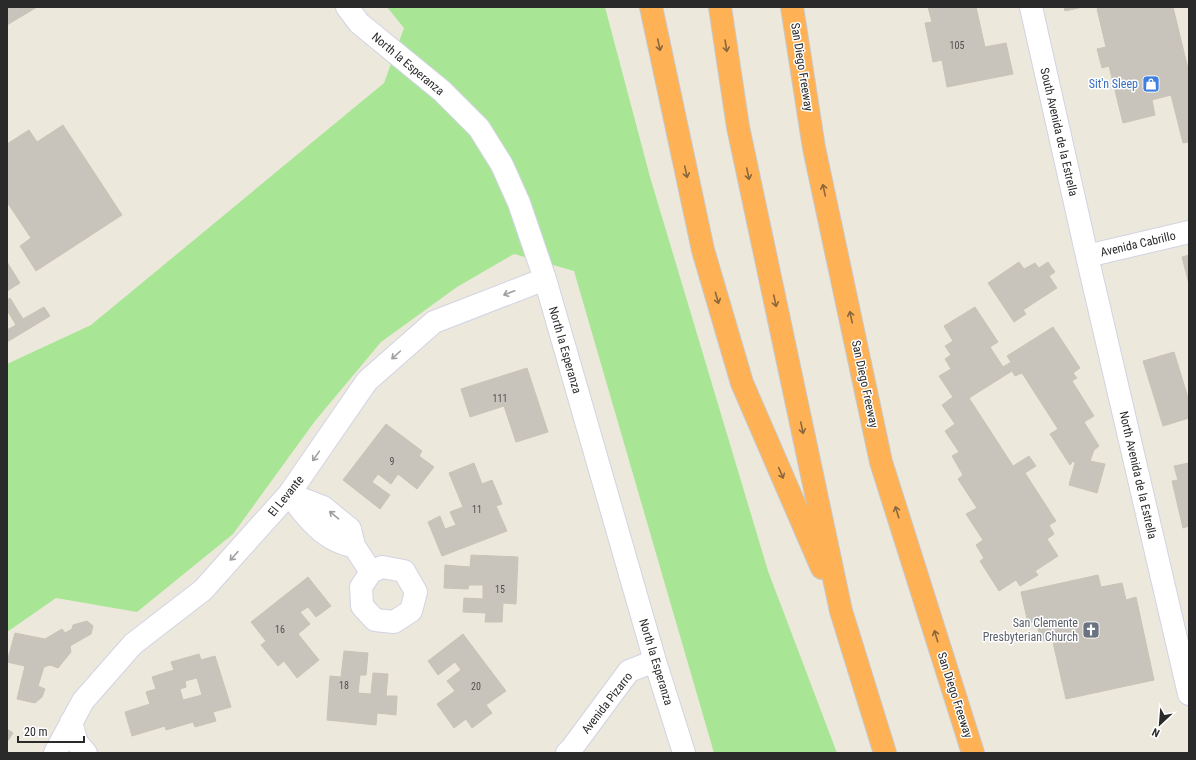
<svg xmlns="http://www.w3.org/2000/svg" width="1196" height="760" font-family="'Roboto Condensed',sans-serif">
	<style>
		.grass { fill: #a8e696 }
		.building { fill: #c8c4bb; stroke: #c8c4b5; fill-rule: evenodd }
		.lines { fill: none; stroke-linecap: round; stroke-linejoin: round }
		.minor-casing { stroke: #d1d3e4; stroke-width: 24 }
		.highway-casing { stroke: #c8c8c8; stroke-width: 24 }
		.minor { stroke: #fff; stroke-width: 22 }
		.highway { stroke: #ffb255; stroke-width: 22 }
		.oneway { stroke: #8a673d }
		.oneway2 { stroke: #9f9f9f }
		.labels { text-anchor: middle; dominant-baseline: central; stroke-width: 3; stroke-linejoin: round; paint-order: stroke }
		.number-label { font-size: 10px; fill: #52504e }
		.street-label { font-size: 12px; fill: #2a2a2a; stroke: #fff }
		.shop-label { font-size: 12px; fill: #366cbe; stroke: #fff; text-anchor: end }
		.worship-label { font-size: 12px; fill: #5b616d; stroke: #fff; text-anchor: end }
	</style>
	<rect width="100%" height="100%" fill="#ede8dc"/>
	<!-- grass -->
	<path class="grass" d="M 387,7 L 605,7 L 650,177 L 768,571 L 837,753 L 714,753 L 574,271 L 514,254 L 457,287 L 381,342 L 315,421 L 233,534 L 137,612 L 56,598 L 7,632 L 7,364 L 91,325 L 384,83 L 404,28 Z"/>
	<!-- building -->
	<path class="building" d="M 7,7 L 37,7 L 7,25 Z
		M 928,7 L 976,7 L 985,47 L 1006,43 L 1013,74 L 947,87 L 942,60 L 933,62 L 925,23 L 932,22 Z
		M 1064,7 L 1083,7 L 1065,11 Z
		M 1103,7 L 1173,7 L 1189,73 L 1189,142 L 1183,143 L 1171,95 L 1152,100 L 1155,115 L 1123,123 L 1109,66 L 1102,68 L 1097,49 L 1106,47 L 1097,9 Z
		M 63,125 L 122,215 L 36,271 L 20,246 L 31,238 L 7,202 L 7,144 L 29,130 L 37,142 Z
		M 1189,255 L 1189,284 L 1182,257 Z
		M 7,262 L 20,283 L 7,291 Z
		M 1019,262 L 1024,269 L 1035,263 L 1039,268 L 1048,262 L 1055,272 L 1049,276 L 1057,288 L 1023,310 L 1026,314 L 1014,322 L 988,283 Z
		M 10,298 L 23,319 L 44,307 L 50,316 L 7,342 L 7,330 L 16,325 L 7,310 L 7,300 Z
		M 975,307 L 998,342 L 990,347 L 1003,367 L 1011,362 L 1007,356 L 1053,327 L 1080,368 L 1073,373 L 1077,378 L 1072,381 L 1094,416 L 1084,422 L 1099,446 L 1094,450 L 1090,461 L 1105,464 L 1097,493 L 1069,485 L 1075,463 L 1073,461 L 1070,465 L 1050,434 L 1058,429 L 1022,373 L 1015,376 L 1012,371 L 969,398 L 1013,466 L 1029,456 L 1036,466 L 1025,473 L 1056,521 L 1049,525 L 1054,534 L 1047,539 L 1058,556 L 1035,571 L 1038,575 L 1020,586 L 1016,580 L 999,591 L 980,561 L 984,558 L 976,545 L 983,540 L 966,514 L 977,508 L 958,479 L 963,475 L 952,456 L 959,452 L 945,431 L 955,424 L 942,405 L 953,397 L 939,376 L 951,369 L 945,359 L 951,355 L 945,346 L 953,341 L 944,326 Z
		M 1174,352 L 1189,401 L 1189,418 L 1163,426 L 1143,361 Z
		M 527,368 L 548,432 L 516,442 L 504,406 L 470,417 L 461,389 Z
		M 386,424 L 422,451 L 419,456 L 434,467 L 417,489 L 398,474 L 391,484 L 378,474 L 372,482 L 390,495 L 380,509 L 343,480 Z
		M 474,463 L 482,484 L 492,480 L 502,504 L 496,506 L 507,531 L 442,556 L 428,522 L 440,516 L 445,529 L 456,525 L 450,512 L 463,507 L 449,473 Z
		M 1189,463 L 1189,526 L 1183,528 L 1172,481 L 1178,480 L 1174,466 Z
		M 471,555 L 518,557 L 516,604 L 503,603 L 502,622 L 485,622 L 486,613 L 463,612 L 464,598 L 483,599 L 483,585 L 469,585 L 468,589 L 444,588 L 445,565 L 470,567 Z
		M 1098,575 L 1101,587 L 1122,583 L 1126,600 L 1136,597 L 1154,680 L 1066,699 L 1052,638 L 1041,641 L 1036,621 L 1028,623 L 1021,592 Z
		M 308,577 L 331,606 L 316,617 L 308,607 L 300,612 L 310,624 L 298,634 L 319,660 L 297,678 L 284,661 L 278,666 L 261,645 L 266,641 L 251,622 Z
		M 87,621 L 93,626 L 91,634 L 70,646 L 71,652 L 58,668 L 50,665 L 44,667 L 38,686 L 45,689 L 42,697 L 35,703 L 17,699 L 25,666 L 7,662 L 15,633 L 45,639 L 62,629 L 65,633 L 72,629 L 73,625 Z
		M 463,634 L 506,691 L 486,705 L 492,713 L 472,728 L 466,719 L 454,728 L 437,704 L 455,691 L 447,681 L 461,670 L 455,662 L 438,675 L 428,661 Z
		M 344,651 L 368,653 L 366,675 L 360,675 L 358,693 L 371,694 L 373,673 L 388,674 L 386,696 L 397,696 L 396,715 L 377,713 L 376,725 L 327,720 L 330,676 L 341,677 Z
		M 199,654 L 201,660 L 215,656 L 231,707 L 213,712 L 216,721 L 195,727 L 193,722 L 166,730 L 165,726 L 132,736 L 125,712 L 150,704 L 146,692 L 156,689 L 152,677 L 174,670 L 171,662 ZM 197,678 L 202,695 L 183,700 L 180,689 L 186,687 L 185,681 Z
		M 7,729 L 13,733 L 7,742 Z"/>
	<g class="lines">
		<!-- minor casing -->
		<g class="minor-casing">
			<path id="minor" d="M 347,7 L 359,23 L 442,91 L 479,128 L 502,165 L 519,203 L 545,279 L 655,661 L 684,753
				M 1031,7 L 1087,256 L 1189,694
				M 1087,256 L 1189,232
				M 289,494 L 323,507 L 350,529 L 354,546 L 371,572
				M 289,494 C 306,517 325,542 354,546
				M 382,567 L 404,571 L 416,592 L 411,611 L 394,622 L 375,620 L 362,606 L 361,587 L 371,572 Z
				M 71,722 L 77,743 L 86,753
				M 55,753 L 83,701 L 133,644 L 203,590 L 289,494 L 367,381 L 434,322 L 545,279
				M 567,753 L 572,748 L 629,671 L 655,661"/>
		</g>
		<!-- highway casing -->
		<g class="highway-casing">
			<path id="highway" d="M 651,7 L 703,250 L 742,383 L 822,568
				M 720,7 L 738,127 L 841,611 L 885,753
				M 792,7 L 814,148 L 881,462 L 973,753"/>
		</g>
		<!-- minor -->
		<use href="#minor" class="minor"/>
		<!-- highway -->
		<use href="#highway" class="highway"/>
	</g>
	<!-- one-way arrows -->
	<defs><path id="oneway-shaft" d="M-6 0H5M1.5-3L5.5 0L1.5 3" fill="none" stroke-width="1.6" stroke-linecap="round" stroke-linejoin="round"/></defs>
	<g class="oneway">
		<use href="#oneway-shaft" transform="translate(659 45) rotate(78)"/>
		<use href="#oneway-shaft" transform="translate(726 46) rotate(81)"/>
		<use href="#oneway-shaft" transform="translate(686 172) rotate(78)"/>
		<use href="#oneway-shaft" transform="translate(748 174) rotate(78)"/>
		<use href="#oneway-shaft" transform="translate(824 190) rotate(-102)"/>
		<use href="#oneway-shaft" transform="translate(717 298) rotate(74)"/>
		<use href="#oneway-shaft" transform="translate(775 301) rotate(78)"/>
		<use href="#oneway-shaft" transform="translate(851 317) rotate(-102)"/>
		<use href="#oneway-shaft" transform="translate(802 428) rotate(78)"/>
		<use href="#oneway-shaft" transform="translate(781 473) rotate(67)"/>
		<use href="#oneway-shaft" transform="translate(897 512) rotate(-107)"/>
		<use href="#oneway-shaft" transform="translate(936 636) rotate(-107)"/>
	</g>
	<g class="oneway2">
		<use href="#oneway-shaft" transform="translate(509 293) rotate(159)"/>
		<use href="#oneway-shaft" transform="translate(396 355) rotate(138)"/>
		<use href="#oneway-shaft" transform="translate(316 456) rotate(125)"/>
		<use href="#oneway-shaft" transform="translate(334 515) rotate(-140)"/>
		<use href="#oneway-shaft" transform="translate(234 556) rotate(132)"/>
	</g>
	<!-- icons -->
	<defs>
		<g id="shop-square" transform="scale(0.9)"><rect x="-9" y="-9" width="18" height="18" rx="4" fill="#3f7fe0" stroke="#fff"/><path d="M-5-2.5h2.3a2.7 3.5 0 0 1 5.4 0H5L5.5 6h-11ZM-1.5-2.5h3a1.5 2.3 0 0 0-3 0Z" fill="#fff"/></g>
		<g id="church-square" transform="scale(0.9)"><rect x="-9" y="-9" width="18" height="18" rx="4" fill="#6b7280" stroke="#fff"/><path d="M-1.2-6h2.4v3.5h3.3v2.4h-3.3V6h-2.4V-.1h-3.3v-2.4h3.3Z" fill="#fff"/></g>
	</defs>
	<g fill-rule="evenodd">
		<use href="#shop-square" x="1151" y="84"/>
		<use href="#church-square" x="1091" y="630"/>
	</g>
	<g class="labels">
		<!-- number labels -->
		<g class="number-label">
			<text x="957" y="45">105</text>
			<text x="500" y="398">111</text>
			<text x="392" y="461">9</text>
			<text x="477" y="509">11</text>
			<text x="500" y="589">15</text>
			<text x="280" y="629">16</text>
			<text x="344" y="685">18</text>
			<text x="476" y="686">20</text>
		</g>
		<!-- street labels -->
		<g class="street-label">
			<text transform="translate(408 64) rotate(40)">North la Esperanza</text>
			<text transform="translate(802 67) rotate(81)">San Diego Freeway</text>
			<text transform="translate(1059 132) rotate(77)">South Avenida de la Estrella</text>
			<text transform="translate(1138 244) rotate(-13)">Avenida Cabrillo</text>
			<text transform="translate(565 350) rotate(74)">North la Esperanza</text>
			<text transform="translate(865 384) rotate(78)">San Diego Freeway</text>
			<text transform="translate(1138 475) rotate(77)">North Avenida de la Estrella</text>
			<text transform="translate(286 496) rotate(-51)">El Levante</text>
			<text transform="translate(656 662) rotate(73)">North la Esperanza</text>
			<text transform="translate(955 695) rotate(72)">San Diego Freeway</text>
			<text transform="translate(607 703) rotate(-52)">Avenida Pizarro</text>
		</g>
		<!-- shop labels -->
		<g class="shop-label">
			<text x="1138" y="84">Sit'n Sleep</text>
		</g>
		<!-- worship labels -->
		<g class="worship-label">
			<text x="1078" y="623">San Clemente<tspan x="1078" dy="14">Presbyterian Church</tspan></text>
		</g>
	</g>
	<!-- border -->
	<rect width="1196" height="760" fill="none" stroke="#2a2a2a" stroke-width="16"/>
	<!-- north arrow -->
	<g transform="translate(1160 724) rotate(206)" stroke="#ffffff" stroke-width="3" paint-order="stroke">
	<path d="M0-3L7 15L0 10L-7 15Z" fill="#2a2a2a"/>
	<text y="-6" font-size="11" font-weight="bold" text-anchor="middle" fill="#2a2a2a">N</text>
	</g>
	<!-- scale -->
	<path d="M18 736v6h66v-6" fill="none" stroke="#2a2a2a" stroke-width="2"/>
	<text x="24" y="736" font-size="12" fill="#2a2a2a" stroke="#ffffff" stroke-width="3" paint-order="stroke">20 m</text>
</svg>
